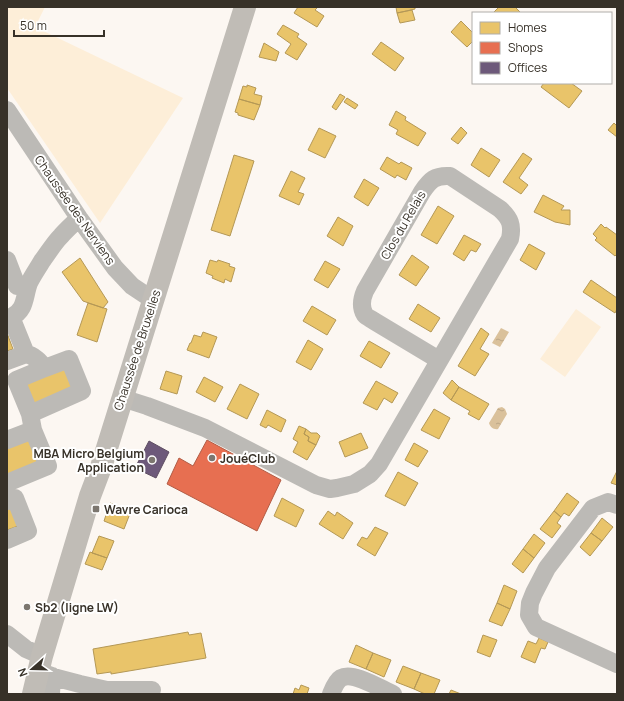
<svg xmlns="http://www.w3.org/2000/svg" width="624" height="701" font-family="Manrope,sans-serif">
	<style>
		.green { fill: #fdeed8 }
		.water { fill: url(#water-ripples) }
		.homes { fill: #e9c46a; stroke: #b49856 }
		.shops { fill: #e76f51; stroke: #b25c45 }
		.offices { fill: #6d597a; stroke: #5d4d61 }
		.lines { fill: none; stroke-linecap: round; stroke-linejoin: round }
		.minor { stroke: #bcbab6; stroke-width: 18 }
		.major { stroke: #c0bcb6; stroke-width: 22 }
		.poi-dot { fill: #7c766f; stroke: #fff; stroke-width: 1.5 }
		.labels { text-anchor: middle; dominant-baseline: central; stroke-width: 4; stroke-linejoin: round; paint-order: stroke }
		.street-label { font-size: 12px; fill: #373128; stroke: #fff }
		.poi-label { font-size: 12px; font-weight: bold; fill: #373128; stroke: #fff; text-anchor: start }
	</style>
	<defs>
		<pattern id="water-ripples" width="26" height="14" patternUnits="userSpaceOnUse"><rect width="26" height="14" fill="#dac19b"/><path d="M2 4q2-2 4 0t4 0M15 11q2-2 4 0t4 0" fill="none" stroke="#bca686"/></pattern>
	</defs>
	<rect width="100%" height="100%" fill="#fcf7f2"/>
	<!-- green -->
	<path class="green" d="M 7,7 L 45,7 L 35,27 L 183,98 L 100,223 L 7,88 Z
		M 576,309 L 601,327 L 565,377 L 540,359 Z"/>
	<!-- water -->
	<path class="water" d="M 501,328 L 509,332 L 500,347 L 492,343 Z
		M 502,407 L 505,409 L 507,414 L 498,429 C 494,430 490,427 489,423 L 498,408 Z"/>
	<!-- homes -->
	<path class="homes" d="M 298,7 L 318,7 L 315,10 L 324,16 L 317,27 L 294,13 Z
		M 396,7 L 415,7 L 415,9 L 397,13 Z
		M 499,7 L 515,7 L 520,12 L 519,13 L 493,13 Z
		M 412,10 L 415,20 L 400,23 L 397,13 Z
		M 461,21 L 473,33 L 473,41 L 467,47 L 451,32 Z
		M 283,25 L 299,34 L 297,37 L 307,44 L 297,60 L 285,53 L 291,44 L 277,34 Z
		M 381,42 L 404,58 L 395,71 L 372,54 Z
		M 264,43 L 279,52 L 276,61 L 259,57 Z
		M 544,83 L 571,83 L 582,91 L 569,108 L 541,87 Z
		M 247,85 L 256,88 L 254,94 L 262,96 L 260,105 L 239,99 L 243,86 L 247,87 Z
		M 340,94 L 345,97 L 336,110 L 332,107 Z
		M 347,98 L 358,105 L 355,109 L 344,102 Z
		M 239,99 L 260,105 L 254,120 L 238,115 L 238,113 L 235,112 Z
		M 396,111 L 406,117 L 405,120 L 426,133 L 418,146 L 396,134 L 398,130 L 389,125 Z
		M 614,123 L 617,126 L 617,137 L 608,130 Z
		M 461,127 L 467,133 L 458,144 L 451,139 Z
		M 319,128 L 336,136 L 325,158 L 308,150 Z
		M 481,148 L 500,160 L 489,177 L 471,165 Z
		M 523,153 L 532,159 L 519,178 L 528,185 L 521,194 L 503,182 Z
		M 234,155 L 254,161 L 230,236 L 211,230 Z
		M 387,157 L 399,164 L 401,162 L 412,168 L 406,180 L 397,175 L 395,178 L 380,169 Z
		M 291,171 L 305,178 L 298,192 L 304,194 L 299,205 L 279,196 Z
		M 364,179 L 379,188 L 368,206 L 354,197 Z
		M 543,195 L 564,206 L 561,210 L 570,210 L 570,225 L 555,222 L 534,212 Z
		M 438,206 L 454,216 L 437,244 L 421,235 Z
		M 338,217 L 353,226 L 343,246 L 327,236 Z
		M 601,224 L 605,228 L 606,227 L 617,235 L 617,254 L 615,256 L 595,240 L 597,238 L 593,234 Z
		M 464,235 L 481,244 L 476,252 L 471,250 L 464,261 L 453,254 Z
		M 529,244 L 545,253 L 536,270 L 520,260 Z
		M 412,255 L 429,267 L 416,286 L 399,275 Z
		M 80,258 L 108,302 L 103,308 L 83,301 L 62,272 Z
		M 210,260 L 217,262 L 218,260 L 230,264 L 229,266 L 235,268 L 231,282 L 225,279 L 224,283 L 212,278 L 213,276 L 206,273 Z
		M 325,261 L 340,269 L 328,288 L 314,280 Z
		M 591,280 L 617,298 L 617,309 L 615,313 L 583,292 Z
		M 88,303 L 107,309 L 97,342 L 77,335 Z
		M 418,304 L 440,318 L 431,332 L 409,319 Z
		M 312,306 L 336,320 L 327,335 L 303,321 Z
		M 481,328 L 489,334 L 480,349 L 489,354 L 475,376 L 458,366 Z
		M 203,332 L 217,337 L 209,358 L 187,350 L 190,343 L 191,343 L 194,335 L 201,337 Z
		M 7,333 L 13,349 L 7,351 Z
		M 308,340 L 323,349 L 311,370 L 296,362 Z
		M 369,341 L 390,353 L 381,368 L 360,356 Z
		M 66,361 L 77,390 L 33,406 L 22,378 Z
		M 166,371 L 182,376 L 177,394 L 160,389 Z
		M 204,377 L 223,387 L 215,402 L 196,392 Z
		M 452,380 L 459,387 L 451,400 L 443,393 Z
		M 376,381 L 398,393 L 392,403 L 384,398 L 377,410 L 363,403 Z
		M 240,384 L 259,394 L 247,419 L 227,409 Z
		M 459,387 L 489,404 L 479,420 L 468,414 L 470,411 L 451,400 Z
		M 434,409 L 450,418 L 439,439 L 421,430 Z
		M 267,410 L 286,420 L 281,432 L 268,425 L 266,428 L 260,425 Z
		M 299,426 L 306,429 L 304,434 L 309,437 L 308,441 L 316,445 L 307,460 L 293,452 L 298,442 L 293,439 Z
		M 306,429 L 311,433 L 317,433 L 320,436 L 316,445 L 308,441 L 309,437 L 304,434 Z
		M 361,433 L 368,448 L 345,457 L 339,442 Z
		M 32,438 L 41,462 L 7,475 L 7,447 Z
		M 414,443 L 428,451 L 418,467 L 405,460 Z
		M 617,471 L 617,485 L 611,483 Z
		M 398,472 L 418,483 L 405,506 L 385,496 Z
		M 567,493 L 579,502 L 569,516 L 564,513 L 561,517 L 554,511 Z
		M 282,498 L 304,510 L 296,527 L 274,516 Z
		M 110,503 L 131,511 L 124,529 L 104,521 Z
		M 7,504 L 9,504 L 18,526 L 7,530 Z
		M 328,511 L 335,516 L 337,512 L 353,523 L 343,539 L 319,524 Z
		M 554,511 L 561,517 L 557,523 L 561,526 L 552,538 L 540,529 Z
		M 602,518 L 613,527 L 602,541 L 591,533 Z
		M 375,527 L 388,533 L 375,556 L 357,545 L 362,537 L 367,539 Z
		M 591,533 L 602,541 L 590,556 L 580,547 Z
		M 534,534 L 545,543 L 534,558 L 523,549 Z
		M 99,536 L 114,541 L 107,558 L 92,553 Z
		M 523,549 L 534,558 L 523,573 L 512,564 Z
		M 90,552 L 107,558 L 102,570 L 85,564 Z
		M 504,585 L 517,591 L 510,609 L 497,603 Z
		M 497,603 L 510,609 L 502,626 L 489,621 Z
		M 188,632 L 189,635 L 201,633 L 206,658 L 111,674 L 111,672 L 97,674 L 93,649 Z
		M 483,635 L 497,640 L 490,657 L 477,652 Z
		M 539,638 L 548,642 L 545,649 L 541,648 L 535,663 L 521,657 L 528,641 L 536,644 Z
		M 356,645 L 373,653 L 366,669 L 349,662 Z
		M 373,653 L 391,660 L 384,677 L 366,669 Z
		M 403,666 L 421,673 L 414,689 L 396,682 Z
		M 421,673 L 440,680 L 434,694 L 425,694 L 414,689 Z
		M 301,685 L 309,688 L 307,694 L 293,694 L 295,688 L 299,690 Z
		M 451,690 L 461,694 L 449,694 Z"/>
	<!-- shops -->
	<path class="shops" d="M 207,440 L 281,480 L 257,531 L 167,484 L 179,458 L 193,466 Z"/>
	<!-- offices -->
	<path class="offices" d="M 149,441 L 169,452 L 156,478 L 135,468 Z"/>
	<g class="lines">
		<!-- minor -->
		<path class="minor" d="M 7,110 L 79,218 L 115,268 L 132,286 L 153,300
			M 7,260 L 17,286
			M 7,361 L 26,354
			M 122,398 L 147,406 L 205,428 L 316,485 L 330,489 L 337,488 L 354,484 L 370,474 L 379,464 L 510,239 C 513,225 510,218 500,209 L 450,176 C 435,175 430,180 422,192 L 365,291 C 362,298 360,307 365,315 C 367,317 371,319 374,321 L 439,360
			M 30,414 L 82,391 L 69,359 L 45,368 C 40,362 34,355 26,354 L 11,317 C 26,311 24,296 29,283 C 33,275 38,268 42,261 C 48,253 54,243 61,236 C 66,230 73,224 79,218
			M 7,440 L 33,430
			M 7,483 L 48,466 L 33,430 L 30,414 L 16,380 L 45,368
			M 7,501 L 15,498 L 28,531 L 7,540
			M 617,505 L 608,502 L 593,508 L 547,568 L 534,593 L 530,603 L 529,615 L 536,627 L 617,664
			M 7,634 L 26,649 L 42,656
			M 38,671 L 57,678 L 80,684 L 107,690 L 152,690
			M 51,694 L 52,676
			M 331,694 C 333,689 336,681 341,678 C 353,671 381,689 393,694"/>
		<!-- major -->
		<path class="major" d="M 33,694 L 42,656 L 90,496 L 101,467 L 245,7"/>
	</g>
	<!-- markers -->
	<g class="poi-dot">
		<circle cx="212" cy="458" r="4"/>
		<circle cx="152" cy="460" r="4"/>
		<rect x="92" y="505" width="8" height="8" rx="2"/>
		<circle cx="27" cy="607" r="4"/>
	</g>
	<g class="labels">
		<!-- street labels -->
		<g class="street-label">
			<text transform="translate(75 210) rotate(55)">Chaussée des Nerviens</text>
			<text transform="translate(403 225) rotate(-60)">Clos du Relais</text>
			<text transform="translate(137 350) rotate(-72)">Chaussée de Bruxelles</text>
		</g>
		<!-- poi labels -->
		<g class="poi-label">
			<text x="144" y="453" text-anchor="end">MBA Micro Belgium<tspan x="144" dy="14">Application</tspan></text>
			<text x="220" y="458">JouéClub</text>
			<text x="104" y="509">Wavre Carioca</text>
			<text x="35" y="607">Sb2 (ligne LW)</text>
		</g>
	</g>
	<!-- border -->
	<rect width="624" height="701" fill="none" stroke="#373128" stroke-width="16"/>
	<!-- legend -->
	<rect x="472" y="12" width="140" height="72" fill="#ffffff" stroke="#afada9"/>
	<rect x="480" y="22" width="20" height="12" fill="#e9c46a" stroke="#afada9"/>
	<text x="508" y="32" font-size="12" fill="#373128">Homes</text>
	<rect x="480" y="42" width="20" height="12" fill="#e76f51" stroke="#afada9"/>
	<text x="508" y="52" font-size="12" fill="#373128">Shops</text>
	<rect x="480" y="62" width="20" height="12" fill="#6d597a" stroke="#afada9"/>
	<text x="508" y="72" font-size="12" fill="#373128">Offices</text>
	<!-- north arrow -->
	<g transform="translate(32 669) rotate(250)" stroke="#ffffff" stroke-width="3" paint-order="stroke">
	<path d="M0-3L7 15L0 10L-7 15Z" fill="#373128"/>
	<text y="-6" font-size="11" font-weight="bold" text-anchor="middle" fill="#373128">N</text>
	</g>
	<!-- scale -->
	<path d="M14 30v6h90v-6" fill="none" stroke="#373128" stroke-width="2"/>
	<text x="20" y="30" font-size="12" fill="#373128" stroke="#ffffff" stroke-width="3" paint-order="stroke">50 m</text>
</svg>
